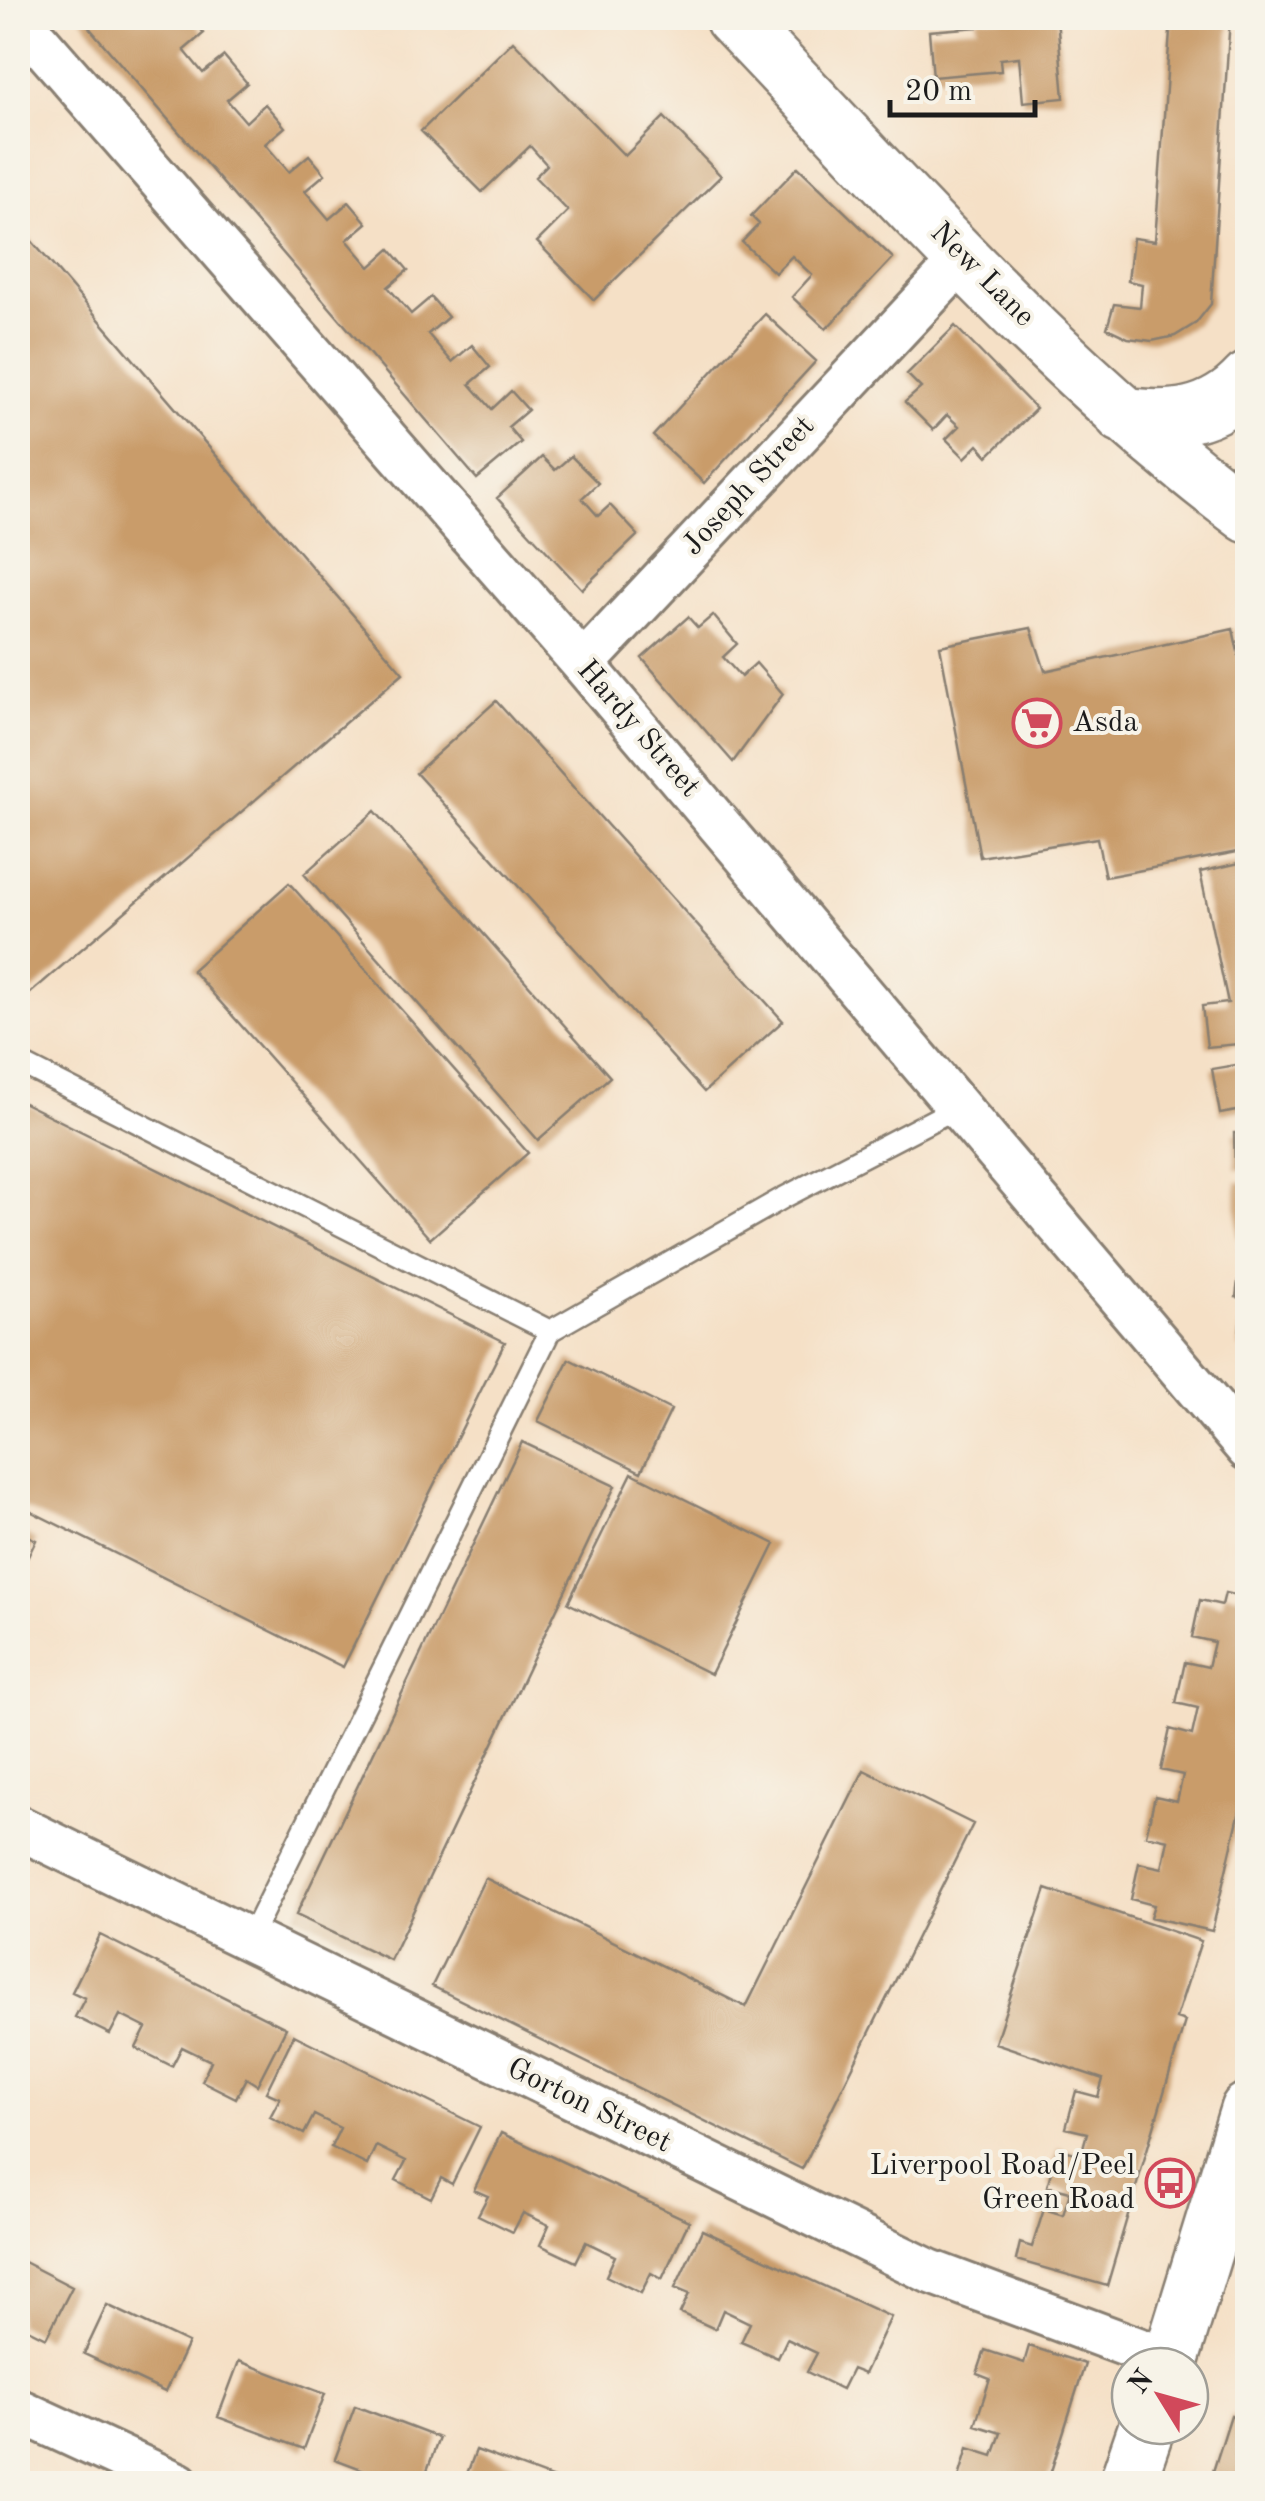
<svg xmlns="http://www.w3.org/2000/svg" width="1265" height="2501" font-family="'Old Standard TT',serif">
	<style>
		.building { fill: #c99c6a }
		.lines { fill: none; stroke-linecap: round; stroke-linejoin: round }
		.lane-casing { stroke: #887e71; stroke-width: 25 }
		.street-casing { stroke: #887e71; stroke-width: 48 }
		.secondary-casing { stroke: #887e71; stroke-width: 60 }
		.primary-casing { stroke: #887e71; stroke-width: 60 }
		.lane { stroke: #fff; stroke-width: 20 }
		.street { stroke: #fff; stroke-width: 42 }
		.secondary { stroke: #fff; stroke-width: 55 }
		.primary { stroke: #fff; stroke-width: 55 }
		.labels { text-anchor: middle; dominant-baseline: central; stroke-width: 8; stroke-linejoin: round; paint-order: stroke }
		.street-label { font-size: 30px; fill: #1c1c1c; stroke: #f7f3e8 }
		.poi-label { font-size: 30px; fill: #1c1c1c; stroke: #f7f3e8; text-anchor: start }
	</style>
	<rect width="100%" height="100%" fill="#f7f3e8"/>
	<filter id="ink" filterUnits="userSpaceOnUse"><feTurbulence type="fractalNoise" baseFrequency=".01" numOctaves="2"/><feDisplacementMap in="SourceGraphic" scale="20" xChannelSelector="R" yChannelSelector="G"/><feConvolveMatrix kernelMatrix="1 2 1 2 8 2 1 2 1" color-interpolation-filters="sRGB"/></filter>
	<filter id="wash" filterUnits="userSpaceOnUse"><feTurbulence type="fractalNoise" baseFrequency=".0048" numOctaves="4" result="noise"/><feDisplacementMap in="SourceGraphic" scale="40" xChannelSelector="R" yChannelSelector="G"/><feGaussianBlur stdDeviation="2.25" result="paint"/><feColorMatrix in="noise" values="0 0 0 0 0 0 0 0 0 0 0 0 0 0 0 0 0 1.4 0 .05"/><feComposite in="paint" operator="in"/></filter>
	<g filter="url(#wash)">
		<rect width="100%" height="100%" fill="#f5e0c6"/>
		<g id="blocks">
			<!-- building -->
			<path class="building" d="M 81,18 L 156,18 L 161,23 L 168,18 L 191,18 L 204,33 L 184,50 L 203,73 L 224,56 L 247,83 L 227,100 L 246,122 L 265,104 L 285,127 L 265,144 L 289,172 L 309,155 L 325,174 L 305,191 L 329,219 L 349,202 L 367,223 L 347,240 L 370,267 L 390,249 L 408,270 L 388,287 L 411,314 L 431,297 L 448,317 L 428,334 L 452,362 L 472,345 L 490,367 L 470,384 L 492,409 L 511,391 L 528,410 L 508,427 L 521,442 L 477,479 Z
				M 976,18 L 1057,18 L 1064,98 L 1023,102 L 1019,57 L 1000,59 L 1001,71 L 933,77 L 929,31 L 977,27 Z
				M 1171,18 L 1230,18 L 1211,304 L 1196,323 L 1175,336 L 1152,341 L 1128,338 L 1107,328 L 1114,304 L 1140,307 L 1142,284 L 1128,281 L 1133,238 L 1155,241 Z
				M 513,41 L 625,156 L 664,117 L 721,176 L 594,300 L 537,242 L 568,211 L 535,177 L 547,165 L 530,146 L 482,192 L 421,131 Z
				M 798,167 L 893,258 L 826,329 L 792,297 L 812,275 L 792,256 L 775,273 L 742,242 L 759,224 L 751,216 Z
				M 18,225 L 403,673 L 27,996 L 18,985 Z
				M 765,314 L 816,361 L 704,483 L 653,436 Z
				M 955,326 L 1036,409 L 988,456 L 978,445 L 965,458 L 946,439 L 959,426 L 947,415 L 933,430 L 905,402 L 921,388 L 907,374 Z
				M 571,456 L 598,483 L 582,498 L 598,516 L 610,505 L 638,535 L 582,589 L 497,498 L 542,457 L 555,470 Z
				M 713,615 L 737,644 L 723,657 L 741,677 L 756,663 L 783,694 L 733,762 L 642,658 L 688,617 L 698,628 Z
				M 1031,628 L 1045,671 L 1233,629 L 1248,699 L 1248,850 L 1105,877 L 1097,838 L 980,857 L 940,646 Z
				M 496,701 L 783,1021 L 704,1092 L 416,773 Z
				M 375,811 L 610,1077 L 538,1140 L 304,874 Z
				M 1248,861 L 1248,1109 L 1220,1114 L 1212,1069 L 1242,1064 L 1238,1044 L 1207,1047 L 1202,1006 L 1228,1003 L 1200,872 Z
				M 289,883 L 528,1153 L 430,1239 L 192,970 Z
				M 18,1100 L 505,1342 L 343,1667 L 18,1505 Z
				M 1234,1133 L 1248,1133 L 1248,1169 L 1235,1169 Z
				M 1236,1182 L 1248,1182 L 1248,1238 L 1237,1238 Z
				M 1241,1256 L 1248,1257 L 1248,1298 L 1236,1297 Z
				M 1240,1324 L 1248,1325 L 1248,1349 L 1239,1348 Z
				M 569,1359 L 671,1410 L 641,1472 L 538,1421 Z
				M 522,1442 L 615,1486 L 390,1960 L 296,1915 Z
				M 632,1473 L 775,1544 L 711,1674 L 568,1603 Z
				M 18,1531 L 36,1540 L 18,1577 Z
				M 1225,1593 L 1248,1598 L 1248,1776 L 1212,1931 L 1150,1917 L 1154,1905 L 1131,1899 L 1139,1863 L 1162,1868 L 1168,1840 L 1146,1835 L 1155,1796 L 1177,1801 L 1183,1775 L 1161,1770 L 1170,1729 L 1192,1735 L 1198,1708 L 1176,1703 L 1185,1662 L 1208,1667 L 1214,1642 L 1192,1637 L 1200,1600 L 1222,1605 Z
				M 864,1770 L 973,1824 L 802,2169 L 432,1986 L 485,1878 L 746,2007 Z
				M 1046,1889 L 1201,1941 L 1176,2018 L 1185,2021 L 1107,2286 L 1016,2260 L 1020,2243 L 1032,2247 L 1044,2209 L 1063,2215 L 1070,2192 L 1047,2186 L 1058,2148 L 1081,2155 L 1087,2133 L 1066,2128 L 1076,2091 L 1098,2097 L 1103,2079 L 995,2043 Z
				M 100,1935 L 286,2028 L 257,2085 L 246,2078 L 236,2098 L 202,2081 L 211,2061 L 182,2047 L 172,2066 L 136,2048 L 146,2028 L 120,2015 L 110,2034 L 75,2017 L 85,1998 L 72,1992 Z
				M 294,2035 L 480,2127 L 452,2184 L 441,2178 L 431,2198 L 396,2180 L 406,2161 L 376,2146 L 367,2165 L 331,2147 L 340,2128 L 314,2115 L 304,2134 L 270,2117 L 280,2098 L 266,2092 Z
				M 501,2133 L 689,2221 L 662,2279 L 651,2273 L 641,2293 L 606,2276 L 615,2256 L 586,2242 L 576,2262 L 540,2245 L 549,2225 L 523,2213 L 513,2232 L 478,2215 L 488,2196 L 474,2190 Z
				M 702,2230 L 891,2317 L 864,2374 L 852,2369 L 842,2389 L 807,2372 L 817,2353 L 787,2339 L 778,2358 L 741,2342 L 750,2323 L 723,2310 L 715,2329 L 680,2313 L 689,2294 L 675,2288 Z
				M 18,2259 L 72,2287 L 46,2338 L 18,2324 Z
				M 107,2305 L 188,2343 L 165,2392 L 84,2354 Z
				M 1029,2346 L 1085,2364 L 1047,2484 L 957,2484 L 968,2448 L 993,2456 L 1001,2433 L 975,2425 L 990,2379 L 977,2374 L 985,2350 L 1024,2363 Z
				M 239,2361 L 325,2394 L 304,2449 L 218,2417 Z
				M 355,2406 L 439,2438 L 422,2484 L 401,2484 L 335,2459 Z
				M 1231,2415 L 1248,2421 L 1248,2484 L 1209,2484 Z
				M 476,2450 L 565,2483 L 565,2484 L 463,2484 Z"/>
		</g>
	</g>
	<g filter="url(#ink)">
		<use href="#blocks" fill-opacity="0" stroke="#887e71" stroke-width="2.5"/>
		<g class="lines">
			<!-- lane casing -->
			<g class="lane-casing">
				<path id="lane" d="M 18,1062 L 550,1331
					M 249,1940 L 550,1331 L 783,1198 L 960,1106"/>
			</g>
			<!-- street casing -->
			<g class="street-casing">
				<path id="street" d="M 18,18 L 583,664 L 1248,1449
					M 583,664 L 964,258
					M 18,1827 L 929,2271 L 1170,2361
					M 18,2410 L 178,2484"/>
			</g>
			<!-- secondary casing -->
			<g class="secondary-casing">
				<path id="secondary" d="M 733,18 C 897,189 1056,372 1248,515
					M 1123,415 C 1171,422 1213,418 1248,380"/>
			</g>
			<!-- primary casing -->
			<g class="primary-casing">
				<path id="primary" d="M 1169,2366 L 1248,2110
					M 1127,2484 L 1147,2426"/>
			</g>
			<!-- lane -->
			<use href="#lane" class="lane"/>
			<!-- street -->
			<use href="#street" class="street"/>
			<!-- secondary -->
			<use href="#secondary" class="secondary"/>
			<!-- primary -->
			<use href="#primary" class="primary"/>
		</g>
	</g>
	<!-- icons -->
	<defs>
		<g id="supermarket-ring" transform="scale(2.5)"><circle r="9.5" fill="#f7f3e8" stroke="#d1495b" stroke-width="1.5"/><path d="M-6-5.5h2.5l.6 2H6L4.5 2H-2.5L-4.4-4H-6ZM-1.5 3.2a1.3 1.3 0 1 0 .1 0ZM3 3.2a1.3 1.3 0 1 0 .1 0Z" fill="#d1495b"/></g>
		<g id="bus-ring" transform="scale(2.5)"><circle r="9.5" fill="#f7f3e8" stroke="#d1495b" stroke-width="1.5"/><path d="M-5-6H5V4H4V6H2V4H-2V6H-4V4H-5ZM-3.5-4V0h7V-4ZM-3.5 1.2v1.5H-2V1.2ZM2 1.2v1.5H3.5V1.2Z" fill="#d1495b"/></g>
	</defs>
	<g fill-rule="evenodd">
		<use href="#supermarket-ring" x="1037" y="723"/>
		<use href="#bus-ring" x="1170" y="2183"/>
	</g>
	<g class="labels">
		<!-- street labels -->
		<g class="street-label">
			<text transform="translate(982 275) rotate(45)">New Lane</text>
			<text transform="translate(749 486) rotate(-47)">Joseph Street</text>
			<text transform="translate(638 729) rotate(49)">Hardy Street</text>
			<text transform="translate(589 2106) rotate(26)">Gorton Street</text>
		</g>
		<!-- poi labels -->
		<g class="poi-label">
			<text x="1072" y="723">Asda</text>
			<text x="1135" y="2166" text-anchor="end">Liverpool Road/Peel<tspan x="1135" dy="34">Green Road</tspan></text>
		</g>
	</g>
	<!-- margin -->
	<rect width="1265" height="2501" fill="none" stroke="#f7f3e8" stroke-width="60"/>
	<!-- north arrow -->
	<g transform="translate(1160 2396) rotate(307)"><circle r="48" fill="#f7f3e8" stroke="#9f9d96" stroke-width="2.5"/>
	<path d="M0-8L18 38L0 25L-18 38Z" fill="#d1495b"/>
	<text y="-15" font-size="28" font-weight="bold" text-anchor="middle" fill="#1c1c1c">N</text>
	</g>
	<!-- scale -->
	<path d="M890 100v15h145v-15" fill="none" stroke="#1c1c1c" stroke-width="5"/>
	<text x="905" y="100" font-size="30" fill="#1c1c1c" stroke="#f7f3e8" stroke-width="8" paint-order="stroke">20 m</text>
</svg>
